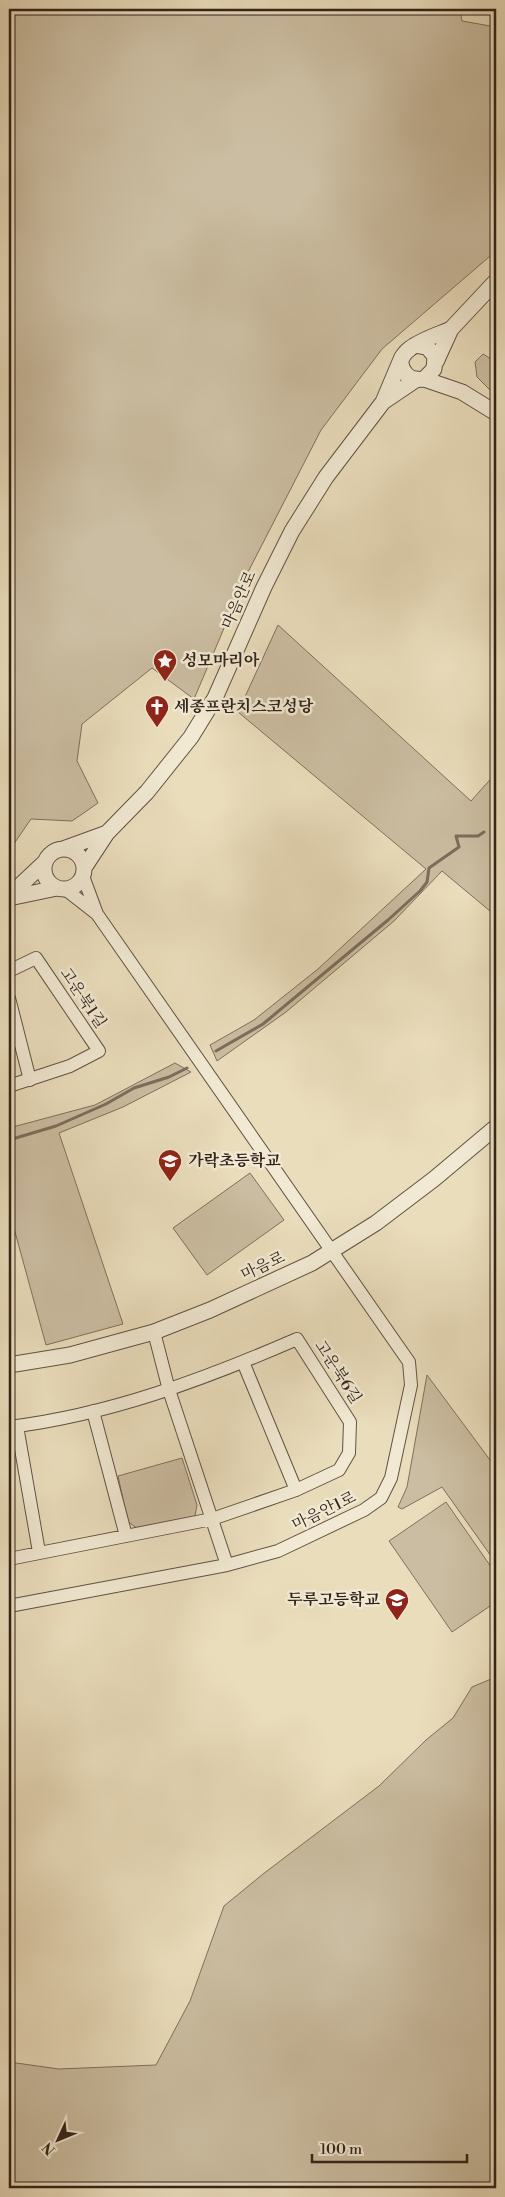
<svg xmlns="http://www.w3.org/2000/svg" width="505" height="2197" font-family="'Libre Bodoni','Noto Serif KR',serif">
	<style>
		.green { fill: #cbbda1; stroke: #7f705e }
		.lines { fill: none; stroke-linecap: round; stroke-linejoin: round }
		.stream { stroke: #7c6d5b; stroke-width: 3 }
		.minor-casing { stroke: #615243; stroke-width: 14 }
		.tertiary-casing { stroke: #615243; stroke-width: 17 }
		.minor { stroke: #f1e9d3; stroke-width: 12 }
		.tertiary { stroke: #f1e9d3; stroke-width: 15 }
		.labels { text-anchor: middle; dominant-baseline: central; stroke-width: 5; stroke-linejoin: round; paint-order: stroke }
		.street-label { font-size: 16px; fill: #33231b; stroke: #f1e9d3 }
		.poi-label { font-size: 16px; font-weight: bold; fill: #33231b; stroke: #f1e9d3; text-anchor: start }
	</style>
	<rect width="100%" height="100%" fill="#eaddbc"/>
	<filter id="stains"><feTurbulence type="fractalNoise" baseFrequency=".004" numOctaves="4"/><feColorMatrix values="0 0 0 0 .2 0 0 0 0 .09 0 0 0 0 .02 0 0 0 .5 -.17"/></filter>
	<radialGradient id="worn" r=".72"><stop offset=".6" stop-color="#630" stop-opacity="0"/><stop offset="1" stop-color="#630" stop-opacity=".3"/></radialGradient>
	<!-- green -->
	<path class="green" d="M 9,9 L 460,9 L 462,21 L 496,27 L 496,251 L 382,349 L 321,430 L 247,574 L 194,699 L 152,668 L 82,724 L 77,761 L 98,803 L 72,821 L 31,819 L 9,851 Z
		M 483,354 L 496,362 L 496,396 L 477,377 L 475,362 Z
		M 278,625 L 471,801 L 496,773 L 496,811 L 490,818 L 496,824 L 496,916 L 442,871 L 394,921 L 286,1012 L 217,1061 L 210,1045 L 254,1020 L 318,969 L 426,869 L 238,712 Z
		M 175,1063 L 191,1072 L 123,1107 L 59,1133 L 123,1324 L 46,1345 L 9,1210 L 9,1128 L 95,1105 Z
		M 250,1173 L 284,1220 L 207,1275 L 173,1228 Z
		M 427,1375 L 496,1468 L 496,1563 L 442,1487 L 402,1509 L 398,1507 L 407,1487 Z
		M 182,1458 L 197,1505 L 195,1516 L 137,1528 L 128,1522 L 118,1476 Z
		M 446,1502 L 496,1574 L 496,1602 L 452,1632 L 389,1541 Z
		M 496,1677 L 496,2188 L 9,2188 L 9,2062 L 59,2069 L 156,2065 L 190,2001 L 224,1906 L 263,1874 L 379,1786 L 426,1740 L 453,1718 L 472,1687 Z"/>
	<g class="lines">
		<!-- stream -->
		<path class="stream" d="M 216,1051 L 263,1024 L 388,920 L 420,891 L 427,882 L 429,868 L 459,847 L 456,836 L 478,836 L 484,832
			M 9,1140 L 56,1126 L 106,1104 L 134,1088 L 169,1077 L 187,1068"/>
		<!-- minor casing -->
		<g class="minor-casing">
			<path id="minor" d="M 65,889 L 97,914
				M 9,971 L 36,958 L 99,1051 L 70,1066 L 9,1086
				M 9,998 L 30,1080
				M 154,1332 L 169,1390 L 227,1565
				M 243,1362 L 296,1490
				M 93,1411 L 126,1536
				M 17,1426 L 39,1552
				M 9,1427 C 109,1415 205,1379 297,1339 L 350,1422 L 349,1453 L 339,1470 L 296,1490 L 212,1519 L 9,1559
				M 9,1606 L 227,1565 L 278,1551 L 364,1510 L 381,1498 L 391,1478 L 411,1385 L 409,1362 L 97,914 L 83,876"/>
		</g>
		<!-- tertiary casing -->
		<g class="tertiary-casing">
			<path id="tertiary" d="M 415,345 L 427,347 L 435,356 L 434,369 L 424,379 C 417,380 410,379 406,374 C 385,350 436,336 451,329
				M 436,362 L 451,329 L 496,281
				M 424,379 L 462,392 L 496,413
				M 383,402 L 417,379
				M 63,849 L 107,833
				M44 869a20 20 0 1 1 40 0a20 20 0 1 1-40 0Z
				M 84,868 L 107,833 L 147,792 L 191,737 L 215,698 L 264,587 L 292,531 L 326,477 L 383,402 L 402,357
				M 9,896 L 45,862
				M 9,898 L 57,888
				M 9,1365 L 70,1355 L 154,1332 L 210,1310 L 312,1263 L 376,1223 L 434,1179 L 496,1127"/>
		</g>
		<!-- minor -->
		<use href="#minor" class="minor"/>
		<!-- tertiary -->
		<use href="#tertiary" class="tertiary"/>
	</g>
	<!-- icons -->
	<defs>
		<g id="sight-pin" transform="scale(1.25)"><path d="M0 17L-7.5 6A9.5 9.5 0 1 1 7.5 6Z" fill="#8f2418" stroke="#f1e9d3"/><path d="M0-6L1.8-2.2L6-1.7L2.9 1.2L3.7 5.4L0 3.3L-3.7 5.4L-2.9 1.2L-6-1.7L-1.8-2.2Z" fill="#fff"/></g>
		<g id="church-pin" transform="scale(1.25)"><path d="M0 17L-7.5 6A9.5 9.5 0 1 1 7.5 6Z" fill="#8f2418" stroke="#f1e9d3"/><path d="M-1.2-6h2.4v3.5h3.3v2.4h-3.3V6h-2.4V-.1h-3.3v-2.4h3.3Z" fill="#fff"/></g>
		<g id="school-pin" transform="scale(1.25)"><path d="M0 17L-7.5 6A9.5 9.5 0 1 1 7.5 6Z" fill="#8f2418" stroke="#f1e9d3"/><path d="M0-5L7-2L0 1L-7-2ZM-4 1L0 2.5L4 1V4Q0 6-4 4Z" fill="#fff"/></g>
	</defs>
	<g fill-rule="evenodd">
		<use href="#sight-pin" x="165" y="661"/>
		<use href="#church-pin" x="157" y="707"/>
		<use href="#school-pin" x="170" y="1161"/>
		<use href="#school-pin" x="397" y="1600"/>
	</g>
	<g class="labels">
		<!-- street labels -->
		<g class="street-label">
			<text transform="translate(239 600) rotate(-66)">마음안로</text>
			<text transform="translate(83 998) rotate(56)">고운북1길</text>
			<text transform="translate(263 1266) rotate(-25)">마음로</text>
			<text transform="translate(338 1372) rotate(57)">고운북6길</text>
			<text transform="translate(324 1511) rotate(-26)">마음안1로</text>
		</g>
		<!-- poi labels -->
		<g class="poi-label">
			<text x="182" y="661">성모마리아</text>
			<text x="174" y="707">세종프란치스코성당</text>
			<text x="188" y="1161">가락초등학교</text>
			<text x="380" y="1600" text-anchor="end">두루고등학교</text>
		</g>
	</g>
	<!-- margin -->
	<rect width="505" height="2197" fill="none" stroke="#eaddbc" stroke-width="30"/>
	<rect x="10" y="10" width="485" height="2177" fill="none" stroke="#33231b" stroke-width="2.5"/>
	<rect x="15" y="15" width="475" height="2167" fill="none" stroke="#33231b"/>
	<!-- north arrow -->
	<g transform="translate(58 2140) rotate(226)" stroke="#f1e9d3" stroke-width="4" paint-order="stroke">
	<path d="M0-4L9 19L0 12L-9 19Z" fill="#33231b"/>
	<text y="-8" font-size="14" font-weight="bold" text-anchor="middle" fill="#33231b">N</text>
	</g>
	<!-- scale -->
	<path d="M312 2154v8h155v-8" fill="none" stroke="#33231b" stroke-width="2.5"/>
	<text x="320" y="2154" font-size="15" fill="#33231b" stroke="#f1e9d3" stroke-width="4" paint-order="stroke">100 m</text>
	<rect width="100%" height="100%" filter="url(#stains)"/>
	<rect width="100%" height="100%" fill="url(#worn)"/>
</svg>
